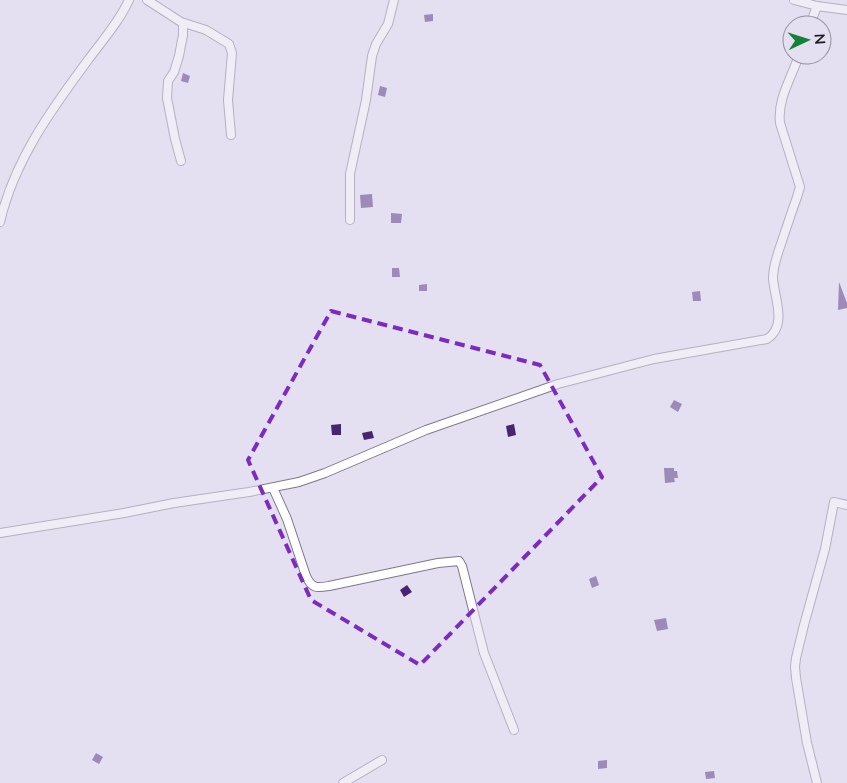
<svg xmlns="http://www.w3.org/2000/svg" width="847" height="783" font-family="Lato,sans-serif">
	<style>
		.building { fill: #462673 }
		.lines { fill: none; stroke-linecap: round; stroke-linejoin: round }
		.minor-casing { stroke: #7e7989; stroke-width: 10 }
		.minor { stroke: #fff; stroke-width: 8 }
		.marked { fill: none; stroke: #7b2cbf; stroke-width: 4; stroke-dasharray: 10 6; stroke-linejoin: round }
	</style>
	<rect width="100%" height="100%" fill="#e4dff1"/>
	<!-- building -->
	<path class="building" d="M 433,14 L 433,21 L 425,22 L 424,15 Z
		M 183,73 L 190,76 L 188,83 L 181,81 Z
		M 380,86 L 387,88 L 385,97 L 378,95 Z
		M 372,194 L 373,207 L 361,208 L 360,195 Z
		M 391,213 L 402,214 L 401,223 L 391,223 Z
		M 392,268 L 399,268 L 400,277 L 392,277 Z
		M 839,282 L 847,303 L 847,308 L 838,310 Z
		M 427,284 L 427,291 L 419,291 L 419,285 Z
		M 700,291 L 701,301 L 693,301 L 692,292 Z
		M 674,400 L 682,404 L 678,412 L 670,407 Z
		M 341,424 L 341,435 L 332,435 L 331,425 Z
		M 514,424 L 516,435 L 508,437 L 506,426 Z
		M 372,431 L 374,438 L 364,440 L 362,433 Z
		M 664,468 L 674,468 L 674,471 L 677,471 L 678,478 L 674,478 L 675,482 L 665,483 Z
		M 596,576 L 599,585 L 592,588 L 589,579 Z
		M 407,585 L 412,592 L 404,597 L 400,590 Z
		M 666,618 L 668,629 L 657,631 L 654,620 Z
		M 96,753 L 103,757 L 99,764 L 92,760 Z
		M 607,760 L 607,768 L 598,769 L 598,761 Z
		M 714,771 L 715,778 L 706,779 L 705,772 Z"/>
	<g class="lines">
		<!-- minor casing -->
		<g class="minor-casing">
			<path id="minor" d="M 147,0 L 181,22 L 206,30 L 229,44 L 232,53 L 228,100 L 231,135
				M 794,0 L 817,6 L 847,10
				M 810,25 L 817,6
				M 181,161 L 175,139 L 167,98 L 168,81 L 174,72 L 179,56 L 183,35 L 183,23
				M 350,220 L 350,174 L 366,100 L 372,56 L 376,44 L 388,24 L 394,0
				M 0,222 C 14,161 51,110 88,60 C 102,41 119,22 129,0
				M 273,488 L 287,519 L 306,576 C 312,589 317,588 329,586 L 438,563 L 459,561 L 462,566 L 484,653 L 514,730
				M 0,533 L 124,513 L 174,503 L 249,492 L 299,482 L 325,473 L 426,430 L 558,384 L 654,359 L 767,339 C 788,326 774,297 773,278 C 773,265 778,253 782,241 C 787,226 792,211 797,197 L 800,187 L 780,123 C 777,99 792,77 799,55
				M 343,783 L 382,760
				M 817,783 L 807,743 L 796,678 L 795,667 L 796,658 L 804,625 L 825,549 L 834,502 L 847,505"/>
		</g>
		<!-- minor -->
		<use href="#minor" class="minor"/>
	</g>
	<!-- marked area -->
	<path d="M0 0H847V783H0ZM 331,311 L 540,365 L 602,477 L 420,665 L 311,600 L 248,460 Z" fill="#e4dff1" fill-opacity=".55" fill-rule="evenodd"/>
	<path class="marked" d="M 331,311 L 540,365 L 602,477 L 420,665 L 311,600 L 248,460 Z"/>
	<!-- north arrow -->
	<g transform="translate(807 40) rotate(86)"><circle r="24" fill="#e4dff1" stroke="#94909d"/>
	<path d="M0-4L9 19L0 12L-9 19Z" fill="#138238"/>
	<text y="-8" font-size="14" font-weight="bold" text-anchor="middle" fill="#1b1a20">N</text>
	</g>
</svg>
